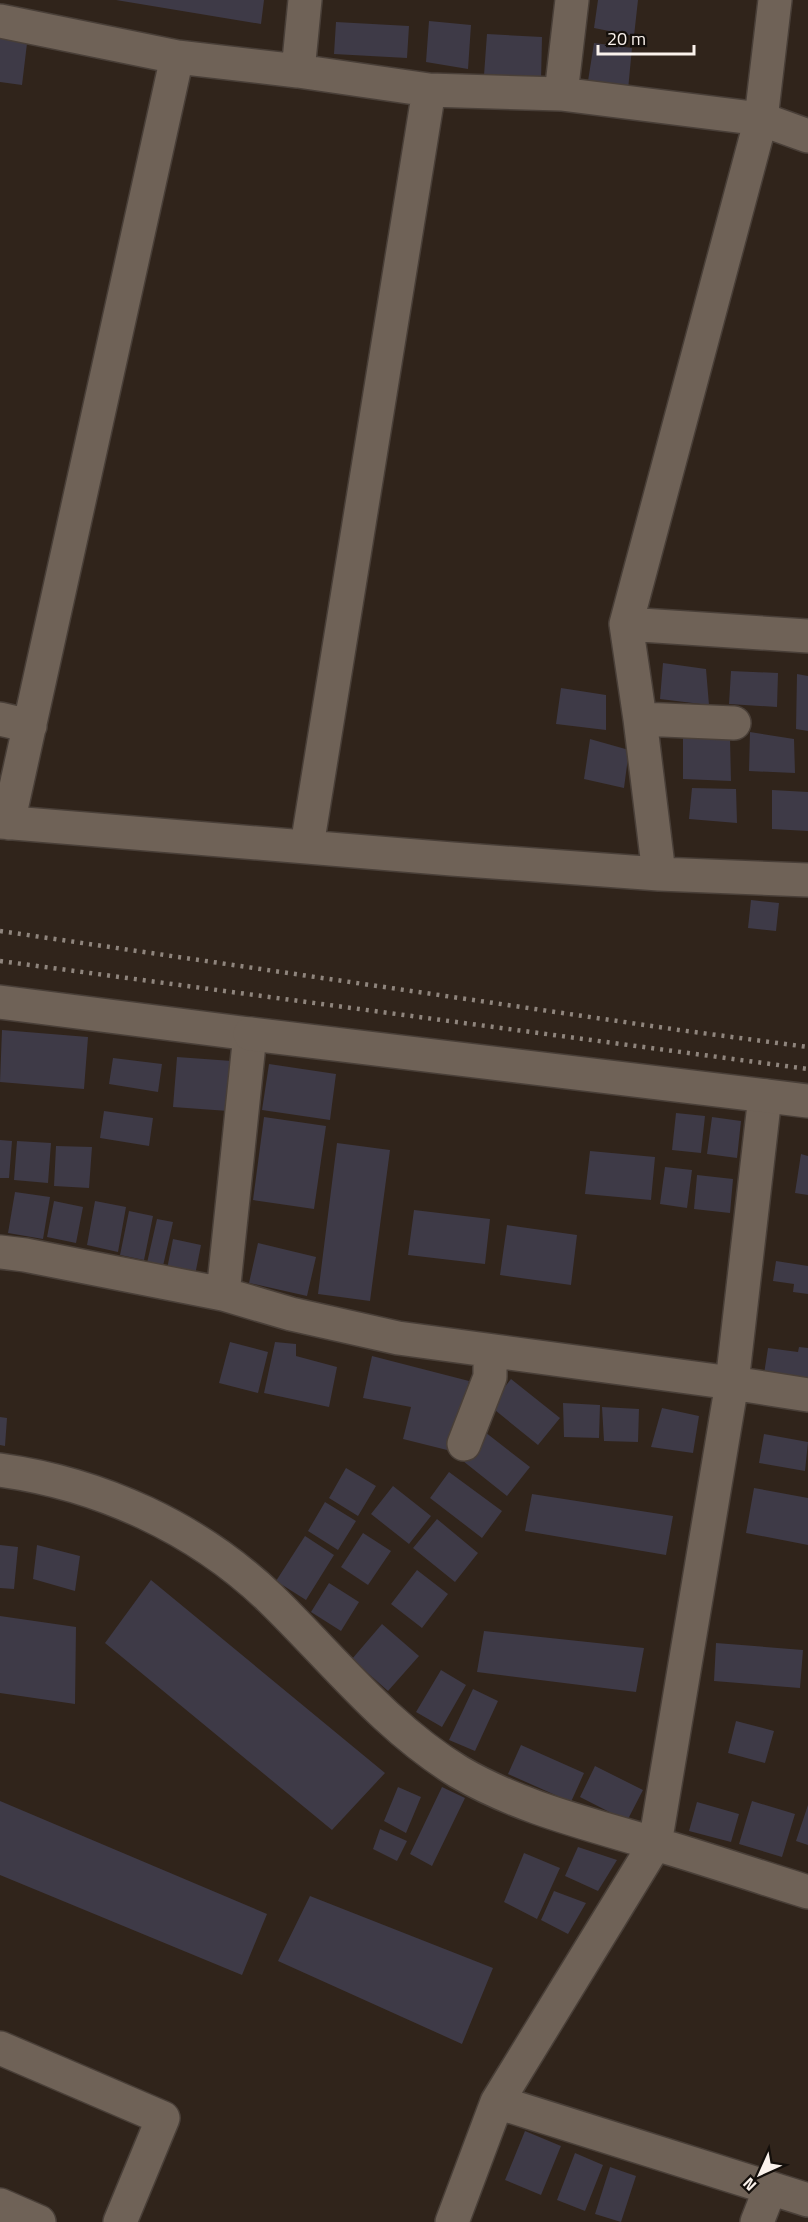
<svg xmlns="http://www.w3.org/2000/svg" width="808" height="2222" font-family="'Titillium Web',sans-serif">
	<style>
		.building { fill: #3e3a47 }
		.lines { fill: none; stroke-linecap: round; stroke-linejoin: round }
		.minor-casing { stroke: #493f38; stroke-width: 36 }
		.tertiary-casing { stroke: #493f38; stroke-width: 36 }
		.minor { stroke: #6f6257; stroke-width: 33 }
		.tertiary { stroke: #6f6257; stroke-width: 33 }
		.rail { stroke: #8f857d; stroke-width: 4.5; stroke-dasharray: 3 6; stroke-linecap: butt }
	</style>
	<rect width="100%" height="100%" fill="#30241b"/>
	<!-- building -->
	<path class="building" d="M 116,0 L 264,0 L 261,24 Z
		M 598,0 L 638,0 L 634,36 L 594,28 Z
		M 429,21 L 471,25 L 468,69 L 426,62 Z
		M 336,22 L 409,26 L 407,58 L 334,54 Z
		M 0,31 L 28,35 L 22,85 L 0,82 Z
		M 487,34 L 542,37 L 541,81 L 484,75 Z
		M 594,43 L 632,48 L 628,90 L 588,81 Z
		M 663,663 L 706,669 L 709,705 L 660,699 Z
		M 731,671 L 778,673 L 777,707 L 729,704 Z
		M 797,674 L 808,676 L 808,731 L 796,729 Z
		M 561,688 L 606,695 L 606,730 L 556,724 Z
		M 750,732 L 794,739 L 795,773 L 749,771 Z
		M 683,737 L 730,738 L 731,781 L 683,779 Z
		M 590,739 L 629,750 L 624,788 L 584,779 Z
		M 692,788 L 736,789 L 737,823 L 689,819 Z
		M 772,790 L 808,792 L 808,831 L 772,829 Z
		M 751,900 L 779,903 L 776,931 L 748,928 Z
		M 2,1030 L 88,1037 L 84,1089 L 0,1082 Z
		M 177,1057 L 232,1061 L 228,1111 L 173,1107 Z
		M 113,1058 L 162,1064 L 158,1092 L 109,1084 Z
		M 269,1064 L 336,1074 L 330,1120 L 262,1110 Z
		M 104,1111 L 153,1118 L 149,1146 L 100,1138 Z
		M 676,1113 L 705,1116 L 701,1153 L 672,1150 Z
		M 264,1117 L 326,1126 L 314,1209 L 253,1200 Z
		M 712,1117 L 741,1121 L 737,1158 L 707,1154 Z
		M 0,1140 L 12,1141 L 9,1178 L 0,1178 Z
		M 17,1141 L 51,1143 L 48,1183 L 14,1180 Z
		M 337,1143 L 390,1150 L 370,1301 L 318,1294 Z
		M 56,1146 L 92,1147 L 89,1188 L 54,1186 Z
		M 590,1151 L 655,1157 L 651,1200 L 585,1194 Z
		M 801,1154 L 808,1156 L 808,1195 L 795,1193 Z
		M 665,1167 L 692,1170 L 687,1208 L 660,1204 Z
		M 697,1175 L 733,1179 L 730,1213 L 694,1209 Z
		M 15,1192 L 50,1197 L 43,1239 L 8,1233 Z
		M 54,1201 L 83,1207 L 76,1243 L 47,1237 Z
		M 95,1201 L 126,1207 L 118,1252 L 87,1245 Z
		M 414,1210 L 490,1219 L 485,1264 L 408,1255 Z
		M 129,1211 L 153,1216 L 144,1260 L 120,1255 Z
		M 157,1219 L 173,1222 L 163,1266 L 147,1263 Z
		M 507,1225 L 577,1235 L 571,1285 L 500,1275 Z
		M 173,1239 L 201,1245 L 195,1275 L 167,1269 Z
		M 258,1243 L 316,1257 L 307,1296 L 249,1283 Z
		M 776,1261 L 808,1266 L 808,1294 L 793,1292 L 794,1284 L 773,1281 Z
		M 230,1342 L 268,1352 L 258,1393 L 219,1383 Z
		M 275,1342 L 296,1344 L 296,1356 L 337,1367 L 329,1407 L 264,1393 Z
		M 799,1347 L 808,1348 L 808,1380 L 764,1374 L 768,1348 L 798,1352 Z
		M 372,1356 L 469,1381 L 451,1451 L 403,1439 L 411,1407 L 363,1398 Z
		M 511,1379 L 560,1418 L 538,1445 L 490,1406 Z
		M 563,1403 L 600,1405 L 599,1438 L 564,1437 Z
		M 602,1407 L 639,1409 L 638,1442 L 604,1441 Z
		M 662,1408 L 699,1416 L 693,1453 L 651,1447 Z
		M 0,1417 L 7,1418 L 5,1446 L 0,1445 Z
		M 485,1432 L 530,1467 L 507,1496 L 463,1461 Z
		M 764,1434 L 808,1442 L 805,1471 L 759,1463 Z
		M 346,1468 L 376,1486 L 358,1516 L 329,1498 Z
		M 449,1472 L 502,1511 L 482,1538 L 430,1498 Z
		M 393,1486 L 431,1516 L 409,1544 L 371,1514 Z
		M 754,1488 L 808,1498 L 808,1545 L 746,1533 Z
		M 532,1494 L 673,1516 L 666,1555 L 525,1531 Z
		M 325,1502 L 356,1521 L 338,1550 L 308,1531 Z
		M 437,1519 L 478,1553 L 455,1582 L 413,1548 Z
		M 363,1533 L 391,1551 L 368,1585 L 341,1567 Z
		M 305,1536 L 334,1555 L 306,1600 L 276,1581 Z
		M 0,1545 L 18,1547 L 14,1589 L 0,1588 Z
		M 37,1545 L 80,1556 L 75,1591 L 33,1579 Z
		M 417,1570 L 448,1594 L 422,1628 L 391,1604 Z
		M 151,1580 L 385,1773 L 332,1830 L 105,1643 Z
		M 329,1583 L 359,1602 L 341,1631 L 311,1612 Z
		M 0,1616 L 76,1627 L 75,1704 L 0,1693 Z
		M 382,1624 L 419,1656 L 388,1691 L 352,1659 Z
		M 484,1631 L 644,1648 L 636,1692 L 477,1672 Z
		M 716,1643 L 803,1650 L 800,1688 L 714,1681 Z
		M 441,1670 L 466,1685 L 442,1727 L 416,1712 Z
		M 473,1689 L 498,1701 L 475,1751 L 449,1740 Z
		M 736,1721 L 774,1731 L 765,1763 L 728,1753 Z
		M 521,1745 L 584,1773 L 571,1802 L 508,1774 Z
		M 595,1766 L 643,1790 L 627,1821 L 580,1797 Z
		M 398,1787 L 421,1797 L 406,1833 L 384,1821 Z
		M 442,1787 L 465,1798 L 432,1866 L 410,1854 Z
		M 0,1801 L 267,1914 L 242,1975 L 0,1875 Z
		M 752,1801 L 795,1814 L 782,1857 L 739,1844 Z
		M 697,1802 L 739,1814 L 731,1842 L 689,1831 Z
		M 808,1805 L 808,1845 L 796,1841 Z
		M 380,1829 L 407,1841 L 397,1861 L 373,1849 Z
		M 578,1847 L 617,1860 L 598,1891 L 565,1876 Z
		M 524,1853 L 560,1868 L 537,1919 L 504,1902 Z
		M 554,1891 L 586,1903 L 568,1934 L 541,1920 Z
		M 310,1896 L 493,1968 L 462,2044 L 278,1961 Z
		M 525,2131 L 561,2146 L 541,2195 L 505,2180 Z
		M 575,2153 L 603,2165 L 585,2211 L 557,2200 Z
		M 610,2167 L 636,2176 L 621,2222 L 595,2214 Z"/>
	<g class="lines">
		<!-- minor casing -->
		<g class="minor-casing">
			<path id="minor" d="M 0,21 L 177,57
				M 298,71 L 429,90 L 561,94 L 761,119 L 808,136
				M 561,94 L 572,0
				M 626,624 L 808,636
				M 0,719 L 30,726
				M 640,719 L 734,723
				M 0,822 L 452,859 L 659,874 L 808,880
				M 8,823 L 177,57 L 298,71 L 305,0
				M 307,846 L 429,90
				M 659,874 L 640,719 L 626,624 L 761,119 L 775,0
				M 0,1002 L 250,1034 L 223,1294
				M 0,1252 L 25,1255 L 223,1294 L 291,1314 L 398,1338 L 732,1383 L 808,1395
				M 464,1444 L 490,1377 L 490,1351
				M 0,1470 C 101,1484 197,1528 270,1598 C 332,1658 385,1727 459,1772 C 519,1807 586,1823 652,1843 C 704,1858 756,1876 808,1892
				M 0,2048 L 163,2118 L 120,2222
				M 497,2102 L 808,2200
				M 0,2205 L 39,2222
				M 452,2222 L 497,2102 L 655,1844 L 732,1383 L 765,1096
				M 757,2222 L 770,2189"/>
		</g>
		<!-- tertiary casing -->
		<g class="tertiary-casing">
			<path id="tertiary" d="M 250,1034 L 808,1101"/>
		</g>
		<!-- minor -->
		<use href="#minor" class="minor"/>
		<!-- tertiary -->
		<use href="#tertiary" class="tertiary"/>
		<!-- rail -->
		<path class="rail" d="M 0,931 L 679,1030 L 808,1047
			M 0,961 L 808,1069"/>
	</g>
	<!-- north arrow -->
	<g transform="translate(760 2174) rotate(225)" stroke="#140f0b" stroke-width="4.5" paint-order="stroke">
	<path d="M0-4.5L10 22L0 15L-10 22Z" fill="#faf2ec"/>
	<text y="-9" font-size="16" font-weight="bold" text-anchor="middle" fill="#faf2ec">N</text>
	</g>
	<!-- scale -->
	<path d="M598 45v9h96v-9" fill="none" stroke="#faf2ec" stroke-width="3"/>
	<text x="607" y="45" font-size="18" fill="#faf2ec" stroke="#140f0b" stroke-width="4.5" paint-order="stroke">20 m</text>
</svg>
